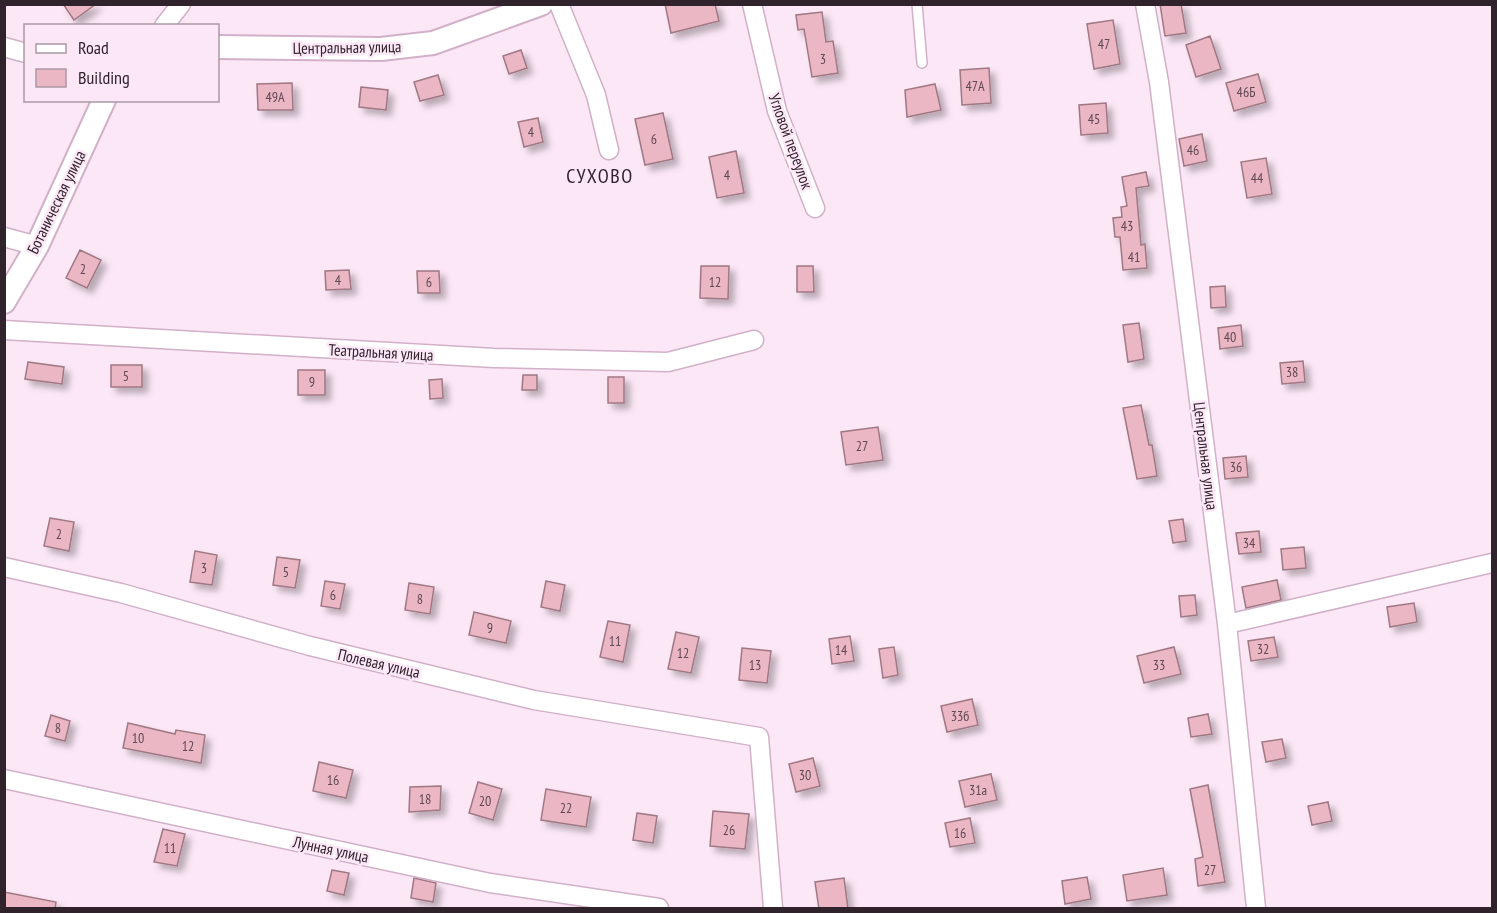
<svg xmlns="http://www.w3.org/2000/svg" width="1497" height="913" font-family="'PT Sans Narrow',sans-serif">
	<style>
		.building { fill: #ecb7c5; stroke: #9f7883; stroke-width: 1.5; filter: url(#shadow) }
		.lines { fill: none; stroke-linecap: round; stroke-linejoin: round }
		.service-casing { stroke: #d1b0c8; stroke-width: 12 }
		.minor-casing { stroke: #d1b0c8; stroke-width: 21 }
		.tertiary-casing { stroke: #d1b0c8; stroke-width: 26 }
		.service { stroke: #fff; stroke-width: 9 }
		.minor { stroke: #fff; stroke-width: 18 }
		.tertiary { stroke: #fff; stroke-width: 22 }
		.labels { text-anchor: middle; dominant-baseline: central; stroke-width: 5; stroke-linejoin: round; paint-order: stroke }
		.number-label { font-size: 14px; fill: #5f4852 }
		.street-label { font-size: 16px; fill: #30232c; stroke: #fce7f6 }
		.quarter-label { font-size: 20px; letter-spacing: 1.5px; fill: #30232c; stroke: #fce7f6 }
	</style>
	<defs>
		<filter id="shadow"><feDropShadow dx="5.5" dy="5.5" stdDeviation="3" flood-color="#0004"/></filter>
	</defs>
	<rect width="100%" height="100%" fill="#fce7f6"/>
	<!-- building -->
	<path class="building" d="M 63,4 L 96,4 L 74,20 Z
		M 665,4 L 715,4 L 719,21 L 671,33 Z
		M 1160,4 L 1181,4 L 1186,33 L 1165,36 Z
		M 822,12 L 826,42 L 833,41 L 838,73 L 812,77 L 804,29 L 798,30 L 796,15 Z
		M 1113,20 L 1120,64 L 1094,69 L 1087,24 Z
		M 1210,36 L 1221,69 L 1196,77 L 1186,45 Z
		M 521,50 L 527,68 L 509,74 L 503,56 Z
		M 989,68 L 991,103 L 962,105 L 960,70 Z
		M 1258,74 L 1266,102 L 1234,111 L 1226,83 Z
		M 438,75 L 444,95 L 420,101 L 414,82 Z
		M 292,83 L 293,110 L 258,110 L 257,84 Z
		M 935,84 L 941,110 L 907,117 L 905,90 Z
		M 361,87 L 388,90 L 386,110 L 359,107 Z
		M 1106,103 L 1108,133 L 1081,135 L 1079,105 Z
		M 663,113 L 673,159 L 645,165 L 635,119 Z
		M 538,118 L 543,142 L 524,147 L 518,122 Z
		M 1202,134 L 1207,161 L 1184,166 L 1179,139 Z
		M 736,151 L 744,193 L 717,198 L 709,157 Z
		M 1266,158 L 1272,194 L 1247,198 L 1241,162 Z
		M 1146,172 L 1149,186 L 1136,188 L 1141,245 L 1145,244 L 1147,268 L 1123,270 L 1120,237 L 1115,237 L 1113,218 L 1122,217 L 1121,207 L 1127,206 L 1122,177 Z
		M 80,250 L 101,260 L 87,288 L 66,278 Z
		M 701,266 L 729,266 L 728,299 L 700,298 Z
		M 797,266 L 813,266 L 814,292 L 797,292 Z
		M 349,270 L 351,289 L 326,290 L 325,271 Z
		M 417,271 L 439,271 L 440,293 L 418,293 Z
		M 1225,286 L 1226,307 L 1211,308 L 1210,287 Z
		M 1139,323 L 1144,359 L 1128,362 L 1123,325 Z
		M 1241,325 L 1243,346 L 1220,349 L 1218,328 Z
		M 1303,361 L 1305,382 L 1282,384 L 1280,363 Z
		M 28,362 L 64,367 L 62,384 L 25,379 Z
		M 111,365 L 142,365 L 142,387 L 111,387 Z
		M 298,370 L 325,370 L 325,395 L 298,395 Z
		M 523,375 L 537,375 L 537,390 L 522,390 Z
		M 608,377 L 624,377 L 624,403 L 608,403 Z
		M 442,379 L 443,398 L 430,399 L 429,380 Z
		M 1141,405 L 1149,445 L 1152,445 L 1157,476 L 1137,479 L 1123,408 Z
		M 878,427 L 883,460 L 846,465 L 841,432 Z
		M 1246,456 L 1248,477 L 1225,479 L 1223,458 Z
		M 50,518 L 74,522 L 69,551 L 44,546 Z
		M 1183,519 L 1186,541 L 1173,543 L 1169,521 Z
		M 1259,531 L 1261,552 L 1239,554 L 1236,533 Z
		M 1304,547 L 1306,568 L 1283,570 L 1281,549 Z
		M 195,551 L 217,555 L 212,585 L 190,582 Z
		M 277,557 L 300,560 L 295,588 L 273,585 Z
		M 1277,580 L 1281,600 L 1246,608 L 1242,587 Z
		M 325,581 L 345,584 L 340,609 L 321,606 Z
		M 546,581 L 565,585 L 560,611 L 541,607 Z
		M 409,583 L 434,587 L 430,614 L 405,610 Z
		M 1195,595 L 1197,615 L 1181,617 L 1179,596 Z
		M 1414,603 L 1417,622 L 1390,627 L 1387,607 Z
		M 474,612 L 511,621 L 506,643 L 469,635 Z
		M 608,621 L 630,625 L 623,662 L 600,657 Z
		M 676,632 L 699,637 L 691,673 L 668,669 Z
		M 850,636 L 854,661 L 832,664 L 829,639 Z
		M 1274,637 L 1278,657 L 1251,661 L 1248,641 Z
		M 894,647 L 898,675 L 883,678 L 879,649 Z
		M 1174,647 L 1181,674 L 1144,683 L 1137,656 Z
		M 742,648 L 771,651 L 767,683 L 739,680 Z
		M 972,699 L 978,725 L 947,732 L 941,706 Z
		M 1208,714 L 1212,734 L 1191,737 L 1188,718 Z
		M 51,715 L 70,721 L 65,741 L 45,736 Z
		M 128,723 L 175,734 L 176,730 L 205,735 L 201,763 L 123,748 Z
		M 1282,739 L 1286,758 L 1266,762 L 1262,742 Z
		M 813,758 L 820,786 L 796,792 L 789,764 Z
		M 319,762 L 353,770 L 346,798 L 313,791 Z
		M 991,774 L 997,800 L 965,807 L 959,781 Z
		M 478,782 L 502,789 L 493,820 L 469,813 Z
		M 1208,785 L 1225,882 L 1198,886 L 1195,859 L 1203,857 L 1190,789 Z
		M 441,786 L 440,810 L 409,812 L 410,787 Z
		M 546,789 L 591,797 L 586,827 L 541,820 Z
		M 1328,802 L 1332,821 L 1312,825 L 1308,806 Z
		M 713,811 L 749,814 L 745,849 L 710,846 Z
		M 637,813 L 657,816 L 653,843 L 633,840 Z
		M 970,818 L 975,843 L 950,847 L 945,823 Z
		M 163,829 L 185,834 L 177,866 L 154,862 Z
		M 1163,868 L 1167,895 L 1127,901 L 1123,875 Z
		M 332,870 L 349,873 L 344,895 L 327,891 Z
		M 1087,877 L 1091,899 L 1065,904 L 1062,881 Z
		M 414,878 L 436,883 L 433,902 L 411,898 Z
		M 844,878 L 848,909 L 819,909 L 815,882 Z
		M 4,892 L 56,902 L 55,909 L 4,909 Z"/>
	<g class="lines">
		<!-- service casing -->
		<g class="service-casing">
			<path id="service" d="M 917,4 L 922,63"/>
		</g>
		<!-- minor casing -->
		<g class="minor-casing">
			<path id="minor" d="M 559,4 L 596,95 L 609,150
				M 752,4 L 777,111 L 815,208
				M 1145,4 L 1159,82 L 1227,624 L 1256,908
				M 164,26 L 181,4
				M 4,47 L 26,53
				M 4,237 L 37,246
				M 4,330 L 494,358 L 668,362 L 754,340
				M 4,567 L 121,593 L 310,646 L 534,700 L 759,737 L 773,908
				M 1227,624 L 1492,563
				M 4,779 L 490,883 L 659,908"/>
		</g>
		<!-- tertiary casing -->
		<g class="tertiary-casing">
			<path id="tertiary" d="M 218,47 L 381,49 L 433,43 L 541,4
				M 4,302 L 37,246 L 104,100"/>
		</g>
		<!-- service -->
		<use href="#service" class="service"/>
		<!-- minor -->
		<use href="#minor" class="minor"/>
		<!-- tertiary -->
		<use href="#tertiary" class="tertiary"/>
	</g>
	<g class="labels">
		<!-- number labels -->
		<g class="number-label">
			<text x="1104" y="44">47</text>
			<text x="823" y="59">3</text>
			<text x="975" y="86">47А</text>
			<text x="1246" y="92">46Б</text>
			<text x="275" y="97">49А</text>
			<text x="1094" y="119">45</text>
			<text x="531" y="132">4</text>
			<text x="654" y="139">6</text>
			<text x="1193" y="150">46</text>
			<text x="727" y="175">4</text>
			<text x="1257" y="178">44</text>
			<text x="1127" y="226">43</text>
			<text x="1134" y="257">41</text>
			<text x="83" y="269">2</text>
			<text x="338" y="280">4</text>
			<text x="429" y="282">6</text>
			<text x="715" y="282">12</text>
			<text x="1230" y="337">40</text>
			<text x="1292" y="372">38</text>
			<text x="126" y="376">5</text>
			<text x="312" y="382">9</text>
			<text x="862" y="446">27</text>
			<text x="1236" y="467">36</text>
			<text x="59" y="534">2</text>
			<text x="1249" y="543">34</text>
			<text x="204" y="568">3</text>
			<text x="286" y="572">5</text>
			<text x="333" y="595">6</text>
			<text x="420" y="599">8</text>
			<text x="490" y="628">9</text>
			<text x="615" y="641">11</text>
			<text x="1263" y="649">32</text>
			<text x="841" y="650">14</text>
			<text x="683" y="653">12</text>
			<text x="755" y="665">13</text>
			<text x="1159" y="665">33</text>
			<text x="960" y="716">33б</text>
			<text x="58" y="728">8</text>
			<text x="138" y="738">10</text>
			<text x="188" y="746">12</text>
			<text x="805" y="775">30</text>
			<text x="333" y="780">16</text>
			<text x="978" y="790">31а</text>
			<text x="425" y="799">18</text>
			<text x="485" y="801">20</text>
			<text x="566" y="808">22</text>
			<text x="729" y="830">26</text>
			<text x="960" y="833">16</text>
			<text x="170" y="848">11</text>
			<text x="1210" y="870">27</text>
		</g>
		<!-- street labels -->
		<g class="street-label">
			<text transform="translate(347 47) rotate(-1)">Центральная улица</text>
			<text transform="translate(791 141) rotate(70)">Угловой переулок</text>
			<text transform="translate(56 202) rotate(-64)">Ботаническая улица</text>
			<text transform="translate(381 352) rotate(3)">Театральная улица</text>
			<text transform="translate(1206 456) rotate(83)">Центральная улица</text>
			<text transform="translate(379 663) rotate(13)">Полевая улица</text>
			<text transform="translate(331 849) rotate(12)">Лунная улица</text>
		</g>
		<!-- quarter labels -->
		<g class="quarter-label">
			<text x="600" y="176">СУХОВО</text>
		</g>
	</g>
	<!-- border -->
	<rect width="1497" height="913" fill="none" stroke="#30232c" stroke-width="12"/>
	<!-- legend -->
	<rect x="24" y="24" width="195" height="78" fill="#fce7f6" stroke="#aa99a5" stroke-width="1.5"/>
	<rect x="36" y="44" width="30" height="9" fill="#ffffff" stroke="#aa99a5" stroke-width="1.5"/>
	<text x="78" y="54" font-size="18" fill="#30232c">Road</text>
	<rect x="36" y="69" width="30" height="18" fill="#ecb7c5" stroke="#aa99a5" stroke-width="1.5"/>
	<text x="78" y="84" font-size="18" fill="#30232c">Building</text>
</svg>
